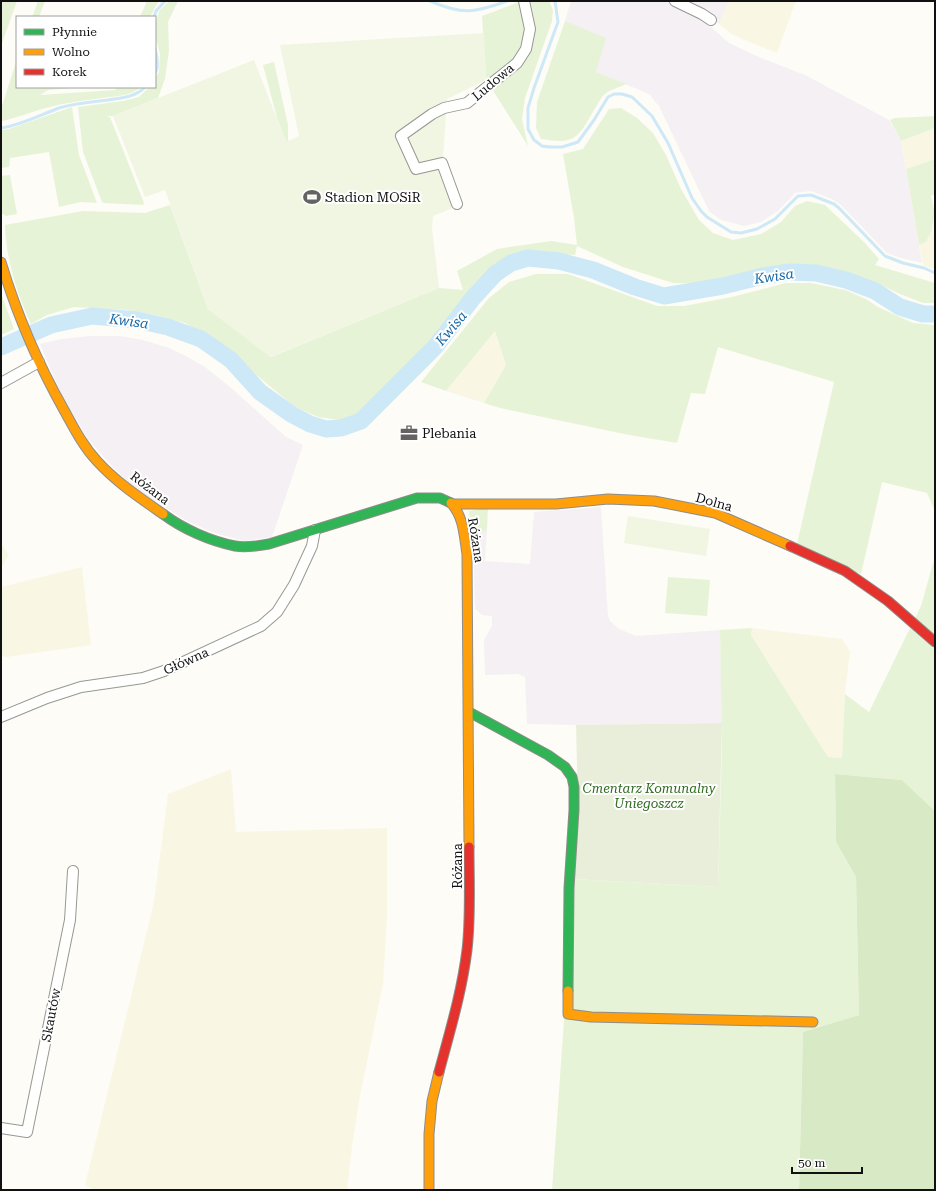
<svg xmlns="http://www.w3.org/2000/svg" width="936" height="1191" font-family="'Roboto Serif',serif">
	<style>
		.industrial { fill: #f5f0f3 }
		.farmland { fill: #f9f7e4 }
		.green { fill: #e7f3d7 }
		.forest { fill: #d8eac5 }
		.cemetery { fill: #e9eedb }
		.pitch { fill: #f0f6e1 }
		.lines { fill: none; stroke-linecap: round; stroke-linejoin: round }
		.stream { stroke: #cde8f7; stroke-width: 3 }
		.river { stroke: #cde8f7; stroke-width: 17 }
		.street-casing { stroke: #979795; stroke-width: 12 }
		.fast-casing { stroke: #8e8d8b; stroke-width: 11 }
		.slow-casing { stroke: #8e8d8b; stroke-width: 11 }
		.jam-casing { stroke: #8e8d8b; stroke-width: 11 }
		.street { stroke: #fffffe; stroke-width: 10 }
		.fast { stroke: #30b455; stroke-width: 9 }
		.slow { stroke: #ff9f0a; stroke-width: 9 }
		.jam { stroke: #e5322d; stroke-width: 9 }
		.labels { text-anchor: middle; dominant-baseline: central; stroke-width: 4; stroke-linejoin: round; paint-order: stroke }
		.street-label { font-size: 13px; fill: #111; stroke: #fff }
		.poi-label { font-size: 13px; fill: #111; stroke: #fff; text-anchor: start }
		.park-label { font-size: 13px; font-style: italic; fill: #2f6b1f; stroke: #fff }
		.water-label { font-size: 14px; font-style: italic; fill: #1768a6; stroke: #fff }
	</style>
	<rect width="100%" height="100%" fill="#fdfcf7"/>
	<!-- industrial -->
	<path class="industrial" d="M 571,1 L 666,1 L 702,19 L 729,43 L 759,57 L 805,75 L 889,120 L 901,141 L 922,263 L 901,258 L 887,253 L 841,205 L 832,199 L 811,191 L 795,193 L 778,211 L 761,222 L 744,226 L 721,220 L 709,211 L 659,106 L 649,94 L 596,72 L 565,21 Z
		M 688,1 L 729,1 L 719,24 L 713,19 L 709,11 Z
		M 89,336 L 120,336 L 143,340 L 169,348 L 186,356 L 205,367 L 230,387 L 286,437 L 303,445 L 272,537 L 244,541 L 212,532 L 189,522 L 134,488 L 109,463 L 88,439 L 62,396 L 40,344 L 62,339 Z
		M 601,507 L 608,616 L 610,621 L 619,629 L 636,636 L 720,630 L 722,723 L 576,725 L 527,724 L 525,677 L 518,674 L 485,675 L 484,640 L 492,626 L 492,616 L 482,615 L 475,609 L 473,536 L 487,530 L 485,561 L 530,564 L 534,512 Z"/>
	<!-- farmland -->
	<path class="farmland" d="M 729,1 L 796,1 L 777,53 L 744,40 L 730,33 L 719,24 Z
		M 935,128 L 935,159 L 906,169 L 901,141 Z
		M 935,213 L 935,270 L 923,265 L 919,245 L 926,242 L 931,232 Z
		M 495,331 L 506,365 L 484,403 L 446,391 Z
		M 1,543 L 9,555 L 1,568 Z
		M 82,567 L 91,645 L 6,657 L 1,656 L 1,587 Z
		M 752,628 L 842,639 L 850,651 L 845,694 L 842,758 L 828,757 L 751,635 Z
		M 231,769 L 236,832 L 387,828 L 387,917 L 383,984 L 360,1096 L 352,1147 L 347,1190 L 95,1190 L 85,1185 L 154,902 L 168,794 Z"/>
	<!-- green -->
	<path class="green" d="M 1,1 L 17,1 L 1,46 Z
		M 38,1 L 45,1 L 39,17 L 32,17 Z
		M 147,1 L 159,1 L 157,4 L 150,17 L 140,17 Z
		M 169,1 L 178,1 L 168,22 L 169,50 L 165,79 L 158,98 L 113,116 L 106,116 L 110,117 L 144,203 L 143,205 L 104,203 L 102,202 L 83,152 L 78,107 L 123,101 L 139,97 L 149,87 L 155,87 L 155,78 L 159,72 L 160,54 L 155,34 L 156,22 L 159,11 Z
		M 530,1 L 549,1 L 553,10 L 552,21 L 525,98 L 522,119 L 528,146 L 492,89 L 531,47 L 534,33 L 534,19 Z
		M 519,2 C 525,23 528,43 512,61 C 505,68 494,74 486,80 L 482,16 Z
		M 565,21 L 606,38 L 596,72 L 626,84 C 618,88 608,90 602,97 C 599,101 597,106 594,110 C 578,138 575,145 541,139 L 536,128 L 537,102 Z
		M 17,59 L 17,87 L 84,87 L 48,90 L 40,95 L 115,90 L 117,87 L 141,87 C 132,96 115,96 103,98 C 84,100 64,103 46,108 C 31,112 17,118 2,121 L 1,109 Z
		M 274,62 L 288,125 L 288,141 L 286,142 L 277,118 L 263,65 Z
		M 72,107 L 79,155 L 97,203 L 81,202 L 59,207 L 49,152 L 10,158 L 9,167 L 1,168 L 1,130 L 9,129 Z
		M 621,108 L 637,118 L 653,133 L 666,155 L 681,189 L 699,220 L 713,233 L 733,240 L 761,234 L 781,222 L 795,206 L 807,201 L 825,205 L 864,242 L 879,259 L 875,265 L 935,283 L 935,303 L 923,303 L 900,294 L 879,284 L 853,275 L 801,264 L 756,271 L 714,284 L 673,283 L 623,267 L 577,246 L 575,255 L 548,253 L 524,254 L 499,263 L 437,334 L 356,416 L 339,420 L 318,417 L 295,407 L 219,344 L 185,323 L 154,315 L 127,310 L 74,307 L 47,315 L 31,324 C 17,294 6,259 5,225 L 83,211 L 145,213 L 170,205 L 208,309 L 271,357 L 439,288 L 463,290 L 457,271 L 497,249 L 551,241 L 577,245 L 574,218 L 563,154 L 583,149 L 609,109 Z
		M 935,116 L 935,128 L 901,141 L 890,120 L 895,118 Z
		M 935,159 L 935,194 L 931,196 L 935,213 L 931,232 L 926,242 L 919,245 L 906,169 Z
		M 10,175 L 17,214 L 6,216 L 1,213 L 1,176 Z
		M 536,274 L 568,274 L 657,306 L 684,306 L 732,297 L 786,283 L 811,283 L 845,290 L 866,299 L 878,307 L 913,323 L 935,325 L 935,511 L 927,493 L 882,482 L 861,574 L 797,544 L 834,382 L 718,347 L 705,394 L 691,393 L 677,443 L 629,435 L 500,408 L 484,403 L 506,365 L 495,331 L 446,391 L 421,382 L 489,298 L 509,282 Z
		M 1,293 L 14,329 L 1,335 Z
		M 488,507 L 487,530 L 471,537 L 469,511 Z
		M 935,556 L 935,635 L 914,620 L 921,606 Z
		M 668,577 L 710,580 L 707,616 L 665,613 Z
		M 752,628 L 751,635 L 828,757 L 842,758 L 845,694 L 869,712 L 910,628 L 935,650 L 935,811 L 902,780 L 835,774 L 836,842 L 856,877 L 859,1015 L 803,1032 L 799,1190 L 552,1190 L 574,879 L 718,887 L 722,746 L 720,630 Z"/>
	<!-- forest -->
	<path class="forest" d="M 835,774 L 902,780 L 935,811 L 935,1190 L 799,1190 L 803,1032 L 859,1015 L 856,877 L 836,842 Z"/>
	<!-- cemetery -->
	<path class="cemetery" d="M 722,723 L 718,887 L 574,879 L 578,804 L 576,725 Z"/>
	<!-- pitch -->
	<path class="pitch" d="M 484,33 L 486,80 L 447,99 L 443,158 L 460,205 L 433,216 L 432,229 L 439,288 L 270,357 L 208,309 L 165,190 L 145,197 L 113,116 L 254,60 L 286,142 L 299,136 L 280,45 Z
		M 628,516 L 710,529 L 706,556 L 624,543 Z"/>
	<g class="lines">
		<!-- stream -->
		<path class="stream" d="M 430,1 C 463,15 474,13 507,1
			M 555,1 L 558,22 L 534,88 L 528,108 L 528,129 L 534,140 L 542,146 L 550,147 L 562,147 L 578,142 L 594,120 L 608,97 L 614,94 L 622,94 L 632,97 L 652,116 L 668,143 L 692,198 L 701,211 L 707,217 L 731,232 L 741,233 L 757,229 L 775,219 L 798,196 L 811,195 L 834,204 L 839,208 L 885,256 L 903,263 L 924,268 L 935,273
			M 154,17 L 156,11 L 165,1
			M 155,49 C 157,56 159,67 155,73
			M 1,128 C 21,125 40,115 59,108 C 75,103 92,102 108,100 C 121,98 136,97 145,87"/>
		<!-- river -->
		<path class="river" d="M 1,347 L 51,325 L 92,316 L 137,320 L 168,327 L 201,339 L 231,360 L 260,392 L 291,414 L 310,424 L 326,429 L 341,428 L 361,421 L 435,347 L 473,298 L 495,274 L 511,263 L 528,258 L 559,261 L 593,270 L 635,287 L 664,296 L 723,286 L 763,276 L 789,272 L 816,273 L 846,280 L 875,291 L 900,307 L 923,314 L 935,314"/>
		<!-- street casing -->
		<g class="street-casing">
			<path id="street" d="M 675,1 L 702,14 L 711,20
				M 457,204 L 442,163 L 416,169 L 401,136 L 432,114 L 444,108 L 467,103 L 517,63 L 526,49 L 530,29 L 524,1
				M 1,383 L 39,362
				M 1,717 L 47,698 L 81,687 L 143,678 L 164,671 L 261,626 L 277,612 L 294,585 L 312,546 L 315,530
				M 1,1128 L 27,1132 L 70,920 L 73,871"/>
		</g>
		<!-- fast casing -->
		<g class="fast-casing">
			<path id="fast" d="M 163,514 C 183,529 210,541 235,546 C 246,548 258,546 269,544 L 417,498 L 440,498 L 451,503
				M 469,712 L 548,755 L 565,767 L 572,777 L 574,787 L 574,810 L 569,888 L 568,991"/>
		</g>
		<!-- slow casing -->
		<g class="slow-casing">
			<path id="slow" d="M 1,262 C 17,315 37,362 64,410 C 74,428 83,446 97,461 C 116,482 140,498 163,514
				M 451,503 C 464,517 464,536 467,554 L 469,847
				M 452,504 L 556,504 L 608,499 L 654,501 L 715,513 L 790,546
				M 568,991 L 568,1014 L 591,1017 L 813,1022
				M 429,1190 L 429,1134 L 432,1101 L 439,1072"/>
		</g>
		<!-- jam casing -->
		<g class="jam-casing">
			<path id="jam" d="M 790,546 L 845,571 L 888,601 L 935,642
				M 439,1072 C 450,1031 462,991 467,950 C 471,916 469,881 469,847"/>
		</g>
		<!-- street -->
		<use href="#street" class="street"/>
		<!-- fast -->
		<use href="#fast" class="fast"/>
		<!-- slow -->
		<use href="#slow" class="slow"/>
		<!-- jam -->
		<use href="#jam" class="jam"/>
	</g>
	<!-- icons -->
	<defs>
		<g id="stadium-bare" transform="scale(1.38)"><path d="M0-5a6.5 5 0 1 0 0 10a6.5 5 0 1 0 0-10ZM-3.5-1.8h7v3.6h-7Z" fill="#646362" stroke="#fff" stroke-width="2.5" paint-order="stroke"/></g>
		<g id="office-bare" transform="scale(1.38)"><path d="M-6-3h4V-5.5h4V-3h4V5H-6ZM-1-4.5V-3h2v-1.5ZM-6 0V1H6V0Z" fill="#646362" stroke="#fff" stroke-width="2.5" paint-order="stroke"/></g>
	</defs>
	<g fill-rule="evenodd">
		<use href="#stadium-bare" x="312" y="197"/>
		<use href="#office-bare" x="409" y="433"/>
	</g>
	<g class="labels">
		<!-- street labels -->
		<g class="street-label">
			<text transform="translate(493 82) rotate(-40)">Ludowa</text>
			<text transform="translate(150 488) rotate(37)">Różana</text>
			<text transform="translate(714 502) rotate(16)">Dolna</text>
			<text transform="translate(476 540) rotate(81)">Różana</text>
			<text transform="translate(186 661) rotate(-24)">Główna</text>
			<text transform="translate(457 866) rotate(-90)">Różana</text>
			<text transform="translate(51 1015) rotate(-79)">Skautów</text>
		</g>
		<!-- poi labels -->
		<g class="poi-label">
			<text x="325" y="197">Stadion MOSiR</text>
			<text x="422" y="433">Plebania</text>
		</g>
		<!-- park labels -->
		<g class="park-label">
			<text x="649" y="788">Cmentarz Komunalny<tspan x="649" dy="15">Uniegoszcz</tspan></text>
		</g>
		<!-- water labels -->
		<g class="water-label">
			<text transform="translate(774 276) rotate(-8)">Kwisa</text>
			<text transform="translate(129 321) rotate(8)">Kwisa</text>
			<text transform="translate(451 328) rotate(-50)">Kwisa</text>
		</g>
	</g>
	<!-- border -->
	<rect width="936" height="1191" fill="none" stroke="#111111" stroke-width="4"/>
	<!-- legend -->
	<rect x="16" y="16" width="140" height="72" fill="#ffffff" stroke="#a0a0a0"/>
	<rect x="24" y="29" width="20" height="6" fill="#30b455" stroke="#a0a0a0"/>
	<text x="52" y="36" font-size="12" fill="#111111">Płynnie</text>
	<rect x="24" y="49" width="20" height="6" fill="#ff9f0a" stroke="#a0a0a0"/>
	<text x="52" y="56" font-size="12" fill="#111111">Wolno</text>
	<rect x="24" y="69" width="20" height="6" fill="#e5322d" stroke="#a0a0a0"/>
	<text x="52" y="76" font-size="12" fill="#111111">Korek</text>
	<!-- scale -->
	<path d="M792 1167v6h70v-6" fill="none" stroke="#111111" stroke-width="2"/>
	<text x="798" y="1167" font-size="12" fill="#111111" stroke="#ffffff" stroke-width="3" paint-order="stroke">50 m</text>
</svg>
